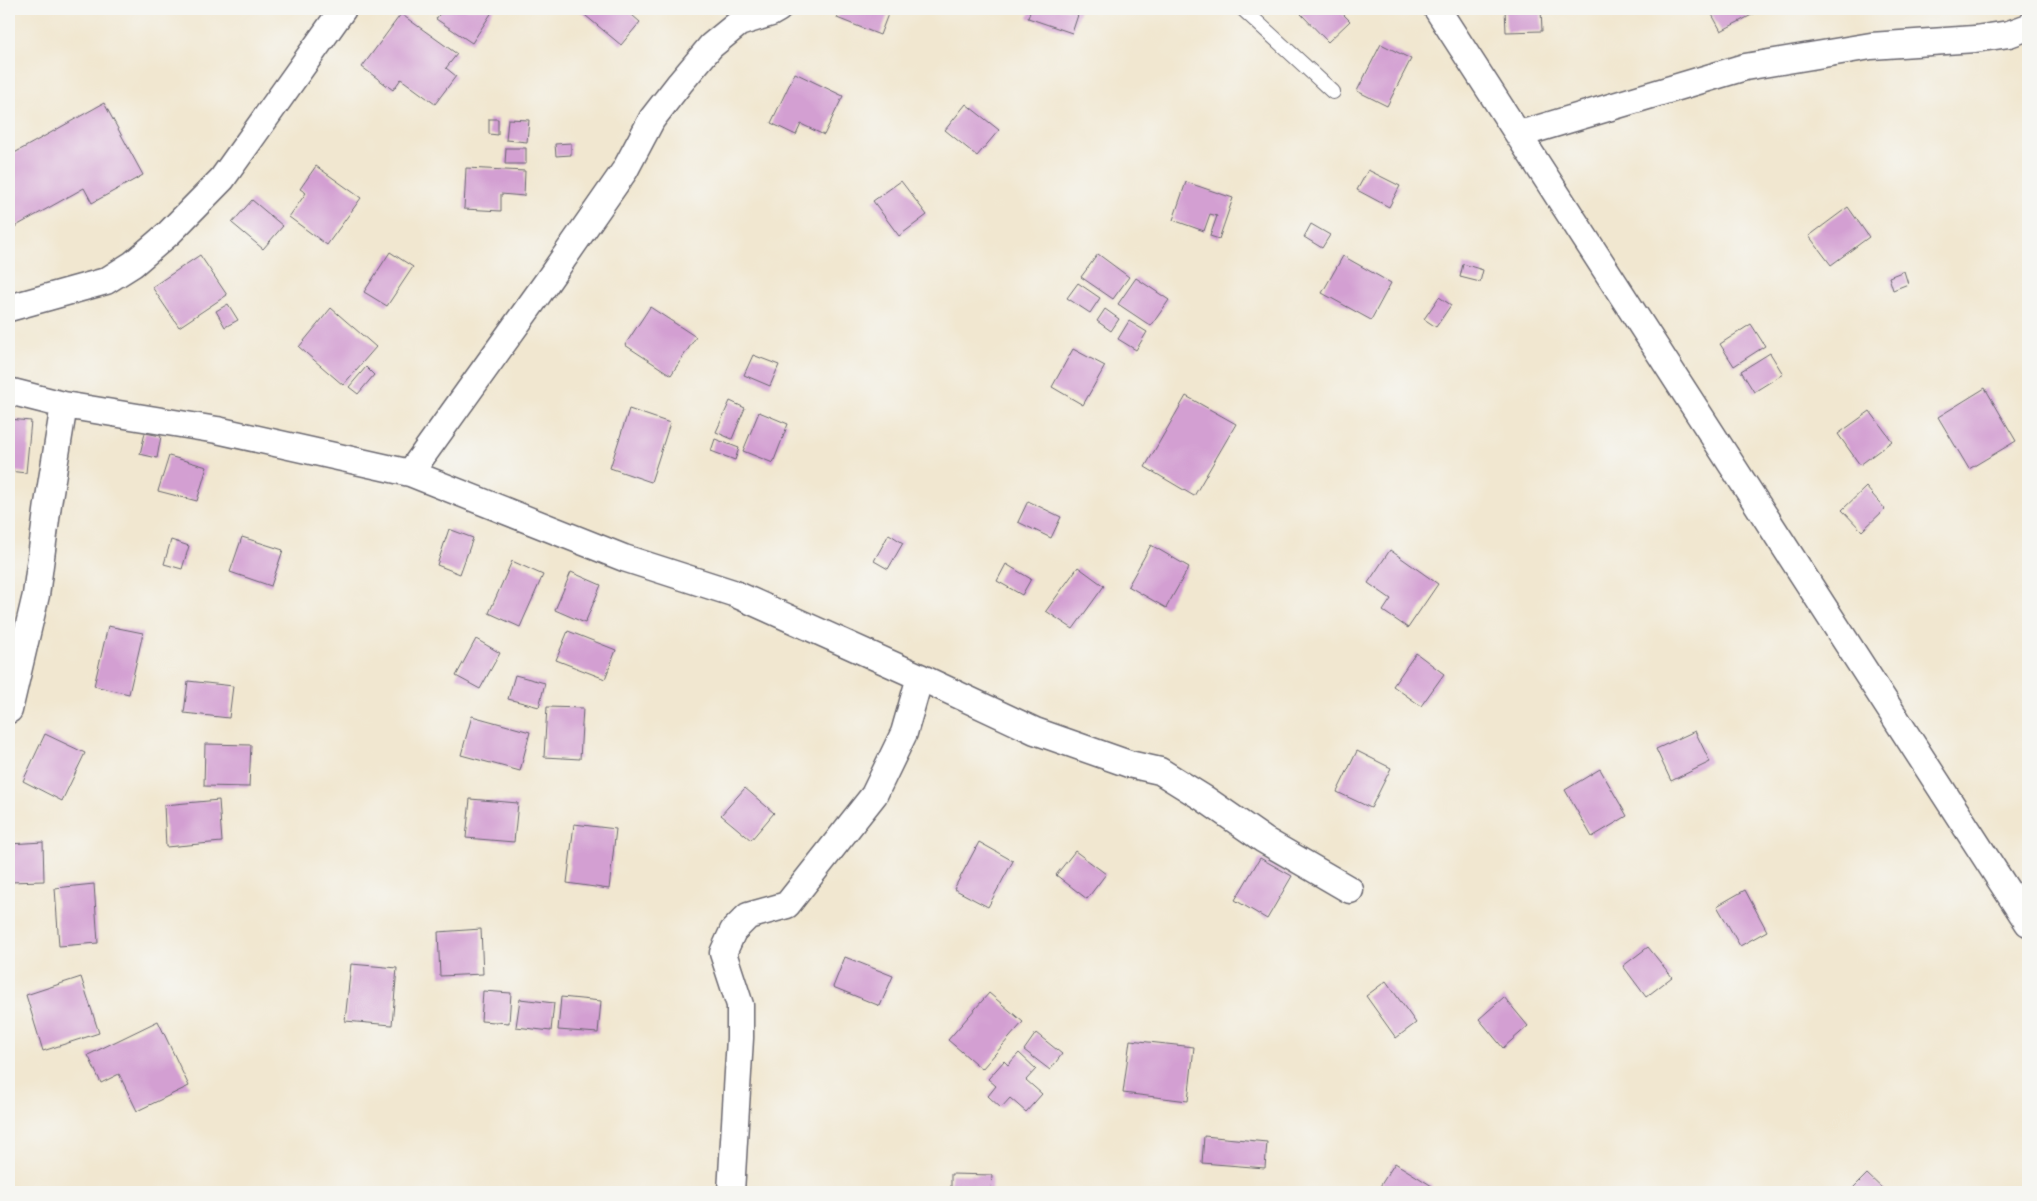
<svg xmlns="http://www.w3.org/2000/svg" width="2037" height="1201" font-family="Kalam,sans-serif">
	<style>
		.building { fill: #d39fd2 }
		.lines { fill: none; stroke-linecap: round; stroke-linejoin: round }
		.service-casing { stroke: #6a676f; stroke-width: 16 }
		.minor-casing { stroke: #6a676f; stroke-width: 29 }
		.service { stroke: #fff; stroke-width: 14 }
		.minor { stroke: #fff; stroke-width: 26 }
	</style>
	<rect width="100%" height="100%" fill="#f6f6f2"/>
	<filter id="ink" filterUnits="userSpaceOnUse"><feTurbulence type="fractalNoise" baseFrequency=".02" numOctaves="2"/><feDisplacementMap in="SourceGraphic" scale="10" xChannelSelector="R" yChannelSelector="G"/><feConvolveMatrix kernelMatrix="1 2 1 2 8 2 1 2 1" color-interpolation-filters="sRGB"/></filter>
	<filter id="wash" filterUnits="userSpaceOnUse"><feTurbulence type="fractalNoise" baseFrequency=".0096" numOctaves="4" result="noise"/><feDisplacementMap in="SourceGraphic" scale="20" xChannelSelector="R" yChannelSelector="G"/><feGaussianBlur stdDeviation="1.12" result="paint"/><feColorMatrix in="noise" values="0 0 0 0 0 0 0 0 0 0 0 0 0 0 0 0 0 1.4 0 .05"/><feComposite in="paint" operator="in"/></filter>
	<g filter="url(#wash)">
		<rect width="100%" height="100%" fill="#f1e7d0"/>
		<g id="blocks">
			<!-- building -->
			<path class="building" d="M 443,9 L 494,9 L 472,43 L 436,19 Z
				M 582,9 L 637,9 L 632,15 L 640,22 L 621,45 L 580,11 Z
				M 841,9 L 890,9 L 880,35 L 837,18 Z
				M 1031,9 L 1080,9 L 1072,33 L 1028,18 Z
				M 1306,9 L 1338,9 L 1350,21 L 1328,42 L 1301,14 Z
				M 1505,9 L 1541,9 L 1542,31 L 1506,32 Z
				M 1709,9 L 1763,9 L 1721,31 Z
				M 401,14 L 457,54 L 446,68 L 456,76 L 435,104 L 401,79 L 393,90 L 362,67 Z
				M 1381,44 L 1411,59 L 1387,106 L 1357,91 Z
				M 795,73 L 843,96 L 824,135 L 801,124 L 796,135 L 771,123 Z
				M 104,103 L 143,175 L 92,203 L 84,188 L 9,230 L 9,156 Z
				M 966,104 L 999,130 L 977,156 L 945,130 Z
				M 489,119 L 498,119 L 498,135 L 489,134 Z
				M 508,119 L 529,120 L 527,142 L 506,140 Z
				M 571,143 L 571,155 L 556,156 L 555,144 Z
				M 506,148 L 526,148 L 526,164 L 505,164 Z
				M 316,166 L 361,198 L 327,245 L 289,217 L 306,193 L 300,189 Z
				M 466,168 L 525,171 L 524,196 L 501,194 L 501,211 L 464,209 Z
				M 1368,170 L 1400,186 L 1389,207 L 1357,190 Z
				M 901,181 L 927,215 L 899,236 L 873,201 Z
				M 1186,182 L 1233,198 L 1219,239 L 1210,236 L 1217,216 L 1210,214 L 1204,231 L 1173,220 Z
				M 252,200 L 283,226 L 263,249 L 232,223 Z
				M 1848,207 L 1869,237 L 1831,265 L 1809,236 Z
				M 1311,224 L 1330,235 L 1322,248 L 1304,237 Z
				M 390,252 L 413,267 L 387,306 L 364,292 Z
				M 1098,254 L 1129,277 L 1113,299 L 1081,277 Z
				M 200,255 L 227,295 L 179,327 L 152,287 Z
				M 1343,256 L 1391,283 L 1371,320 L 1322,293 Z
				M 1463,264 L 1483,270 L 1480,282 L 1460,277 Z
				M 1904,271 L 1908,284 L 1893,290 L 1889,277 Z
				M 1136,278 L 1169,300 L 1151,326 L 1118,304 Z
				M 1078,283 L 1100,298 L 1090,313 L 1067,298 Z
				M 1439,297 L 1451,305 L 1436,327 L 1424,319 Z
				M 228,304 L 238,320 L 225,327 L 216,311 Z
				M 650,307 L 696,337 L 671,375 L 625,345 Z
				M 331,308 L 376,347 L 343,385 L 299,347 Z
				M 1105,309 L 1119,319 L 1111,331 L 1097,321 Z
				M 1129,321 L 1147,332 L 1136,350 L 1118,339 Z
				M 1751,324 L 1765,346 L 1734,366 L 1720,344 Z
				M 1073,349 L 1105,366 L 1083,405 L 1052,387 Z
				M 1770,353 L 1783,374 L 1754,392 L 1741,371 Z
				M 753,355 L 779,365 L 770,386 L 744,375 Z
				M 366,367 L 374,375 L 358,394 L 349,387 Z
				M 1985,388 L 2016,441 L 1969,469 L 1938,417 Z
				M 1186,396 L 1236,424 L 1194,496 L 1145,467 Z
				M 730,401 L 745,408 L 732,439 L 716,432 Z
				M 629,409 L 670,423 L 651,482 L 610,468 Z
				M 1870,411 L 1892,441 L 1860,465 L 1838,434 Z
				M 759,412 L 788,424 L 773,463 L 743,451 Z
				M 9,419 L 31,421 L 26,473 L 9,471 Z
				M 145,433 L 161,436 L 157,458 L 140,454 Z
				M 715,439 L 739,448 L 735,460 L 711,451 Z
				M 169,456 L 207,467 L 197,501 L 158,491 Z
				M 1866,487 L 1885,509 L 1862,531 L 1842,510 Z
				M 1028,501 L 1061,517 L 1051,538 L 1018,522 Z
				M 449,529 L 473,538 L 460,574 L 437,565 Z
				M 889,534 L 903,543 L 888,569 L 874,561 Z
				M 242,537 L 283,550 L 271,586 L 230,572 Z
				M 171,540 L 189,546 L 182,569 L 164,564 Z
				M 1151,545 L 1189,567 L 1166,608 L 1128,586 Z
				M 1390,550 L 1438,584 L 1408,628 L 1383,611 L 1391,599 L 1368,583 Z
				M 512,561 L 543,575 L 520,627 L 489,613 Z
				M 1006,564 L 1031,579 L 1022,595 L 997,581 Z
				M 1078,567 L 1104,586 L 1073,629 L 1046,611 Z
				M 571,572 L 601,585 L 585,623 L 555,610 Z
				M 108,626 L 143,633 L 129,694 L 94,686 Z
				M 568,631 L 616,650 L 605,679 L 556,660 Z
				M 476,639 L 500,653 L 480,689 L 456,676 Z
				M 1416,653 L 1444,674 L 1421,706 L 1393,686 Z
				M 515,675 L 545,683 L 539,707 L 508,699 Z
				M 188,681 L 233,686 L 229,718 L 184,713 Z
				M 547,707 L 583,708 L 580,759 L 544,757 Z
				M 472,716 L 530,732 L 520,771 L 461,755 Z
				M 1695,731 L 1710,762 L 1671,781 L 1656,749 Z
				M 45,734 L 85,753 L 62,801 L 23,781 Z
				M 205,744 L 251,745 L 249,787 L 204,786 Z
				M 1357,751 L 1391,768 L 1371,808 L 1337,792 Z
				M 1600,769 L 1627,816 L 1592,837 L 1565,790 Z
				M 745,788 L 774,813 L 751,840 L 721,815 Z
				M 470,799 L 518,803 L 514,842 L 466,838 Z
				M 219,800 L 222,842 L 166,847 L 164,805 Z
				M 574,824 L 616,829 L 609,889 L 567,883 Z
				M 43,842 L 44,881 L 9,882 L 9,844 Z
				M 979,842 L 1013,861 L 988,907 L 954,889 Z
				M 1075,851 L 1106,874 L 1087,899 L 1056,875 Z
				M 1260,858 L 1292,876 L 1267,919 L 1235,900 Z
				M 94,884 L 98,943 L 59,946 L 55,888 Z
				M 1745,890 L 1767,931 L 1740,946 L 1717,906 Z
				M 481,929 L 483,974 L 440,976 L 438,932 Z
				M 1648,947 L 1672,977 L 1646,997 L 1623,966 Z
				M 845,957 L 893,976 L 880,1006 L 833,987 Z
				M 351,964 L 397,968 L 392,1025 L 345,1021 Z
				M 81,977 L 99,1033 L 43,1051 L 26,995 Z
				M 1386,981 L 1416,1023 L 1396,1038 L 1366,996 Z
				M 483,991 L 511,993 L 509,1023 L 481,1021 Z
				M 989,993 L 1023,1022 L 982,1069 L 948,1040 Z
				M 561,997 L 601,1001 L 598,1033 L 558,1030 Z
				M 1504,997 L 1528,1026 L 1503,1048 L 1479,1019 Z
				M 520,999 L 554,1003 L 551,1031 L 516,1027 Z
				M 158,1021 L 189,1086 L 137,1111 L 119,1074 L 101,1083 L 88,1055 Z
				M 1036,1033 L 1062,1054 L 1050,1070 L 1024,1050 Z
				M 1130,1040 L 1194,1047 L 1188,1101 L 1123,1093 Z
				M 1019,1053 L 1036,1069 L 1026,1080 L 1042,1094 L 1026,1112 L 1010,1098 L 1001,1108 L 988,1096 L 996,1086 L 988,1079 L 1004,1061 L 1008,1065 Z
				M 1204,1136 L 1267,1142 L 1265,1168 L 1202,1163 Z
				M 1395,1163 L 1432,1186 L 1429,1192 L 1377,1191 Z
				M 951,1174 L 992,1175 L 991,1192 L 951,1192 Z
				M 1867,1174 L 1886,1192 L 1849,1192 Z"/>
		</g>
	</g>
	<g filter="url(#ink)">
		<use href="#blocks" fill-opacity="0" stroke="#6a676f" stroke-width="1"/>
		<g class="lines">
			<!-- service casing -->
			<g class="service-casing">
				<path id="service" d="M 1243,9 L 1333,92"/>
			</g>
			<!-- minor casing -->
			<g class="minor-casing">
				<path id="minor" d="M 1437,9 L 2028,923
					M 1520,134 L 1745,67 L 1871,46 L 1975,39 L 2009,34 L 2028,27
					M 9,308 L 106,281 L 133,264 L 169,233 L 222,179 L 343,9
					M 9,391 L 64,405 L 217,430 L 410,473 L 624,558 L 733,593 L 920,677 L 1035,731 L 1129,764 L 1160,771 L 1205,799 L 1264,840 L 1350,890
					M 410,473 L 547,282 L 625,170 L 652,119 L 680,83 L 711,46 L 739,23 L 771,13 L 778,9
					M 9,710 L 36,595 L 48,504 L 64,405
					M 731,1192 L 740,1038 L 740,1005 L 723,953 L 733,931 L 748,916 L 787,905 L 874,795 L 904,733 L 920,677"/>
			</g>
			<!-- service -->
			<use href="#service" class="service"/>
			<!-- minor -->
			<use href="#minor" class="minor"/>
		</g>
	</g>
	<!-- margin -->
	<rect width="2037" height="1201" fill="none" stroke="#f6f6f2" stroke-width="30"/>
</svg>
